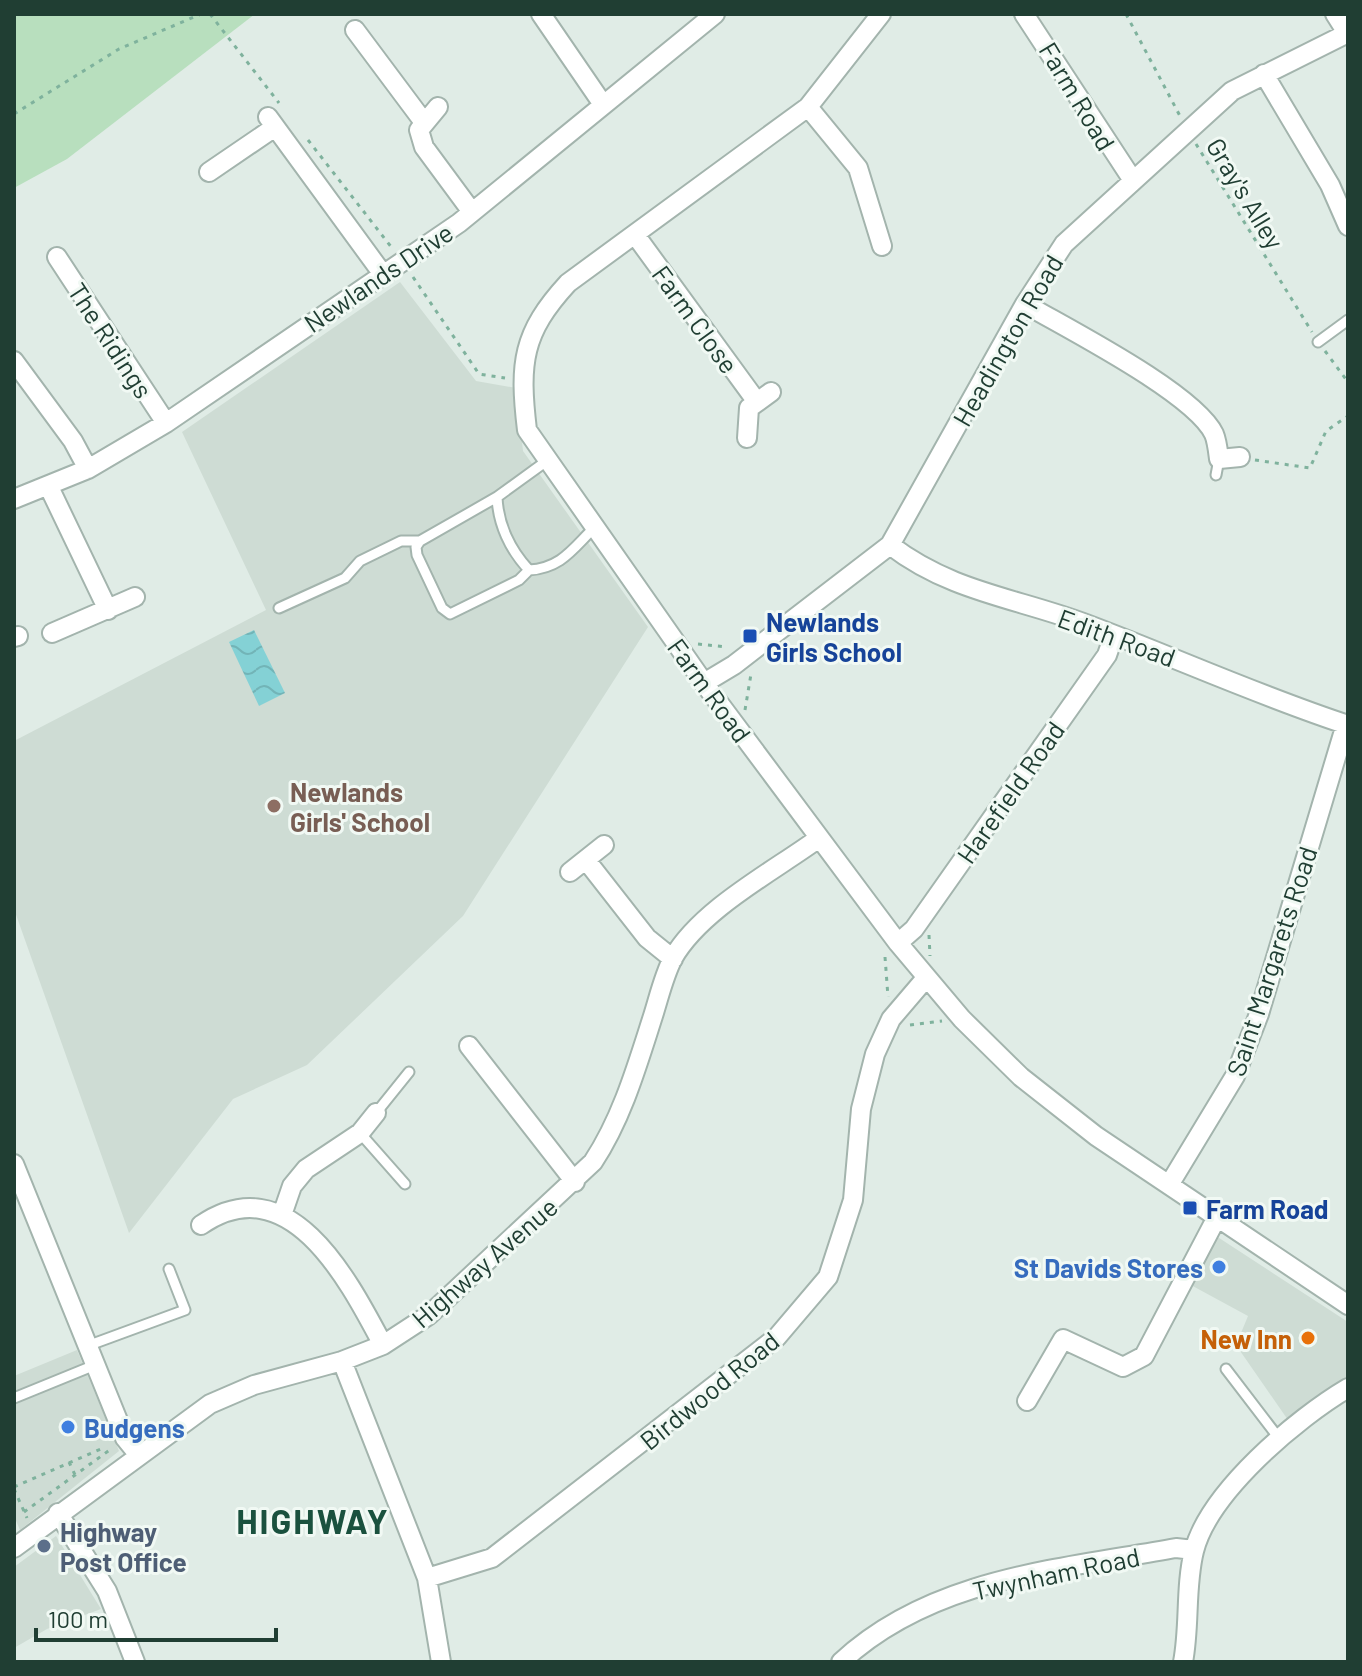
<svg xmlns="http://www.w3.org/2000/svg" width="1362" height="1676" font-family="Barlow,sans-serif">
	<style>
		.built { fill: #cedcd4 }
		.grass { fill: #b8dfbe }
		.water { fill: url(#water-waves) }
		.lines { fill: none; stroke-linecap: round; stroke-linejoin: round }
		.lane-casing { stroke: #a3b4ad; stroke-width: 13 }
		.street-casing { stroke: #a3b4ad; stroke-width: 22 }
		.path { stroke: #7fb29d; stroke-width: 3; stroke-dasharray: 4 6; stroke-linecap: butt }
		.lane { stroke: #fff; stroke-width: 9 }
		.street { stroke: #fff; stroke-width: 18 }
		.transit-dot { fill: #1a4fb4; stroke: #f1f9f4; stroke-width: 3 }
		.education-dot { fill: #8d6e63; stroke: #f1f9f4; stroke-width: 3 }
		.shop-dot { fill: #3f7fe0; stroke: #f1f9f4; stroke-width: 3 }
		.food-dot { fill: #e8710a; stroke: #f1f9f4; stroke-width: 3 }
		.service-dot { fill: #5c6f8a; stroke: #f1f9f4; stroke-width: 3 }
		.labels { text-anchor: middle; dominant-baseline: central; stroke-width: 6; stroke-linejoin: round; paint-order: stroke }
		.street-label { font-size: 26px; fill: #203e33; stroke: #f1f9f4 }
		.transit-label { font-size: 26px; font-weight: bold; fill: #164399; stroke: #f1f9f4; text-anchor: start }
		.education-label { font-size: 26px; font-weight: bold; fill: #785e54; stroke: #f1f9f4; text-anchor: start }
		.shop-label { font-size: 26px; font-weight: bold; fill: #366cbe; stroke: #f1f9f4; text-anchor: end }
		.food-label { font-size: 26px; font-weight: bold; fill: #c56008; stroke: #f1f9f4; text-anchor: end }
		.service-label { font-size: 26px; font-weight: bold; fill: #4e5e75; stroke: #f1f9f4; text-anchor: start }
		.district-label { font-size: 34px; font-weight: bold; letter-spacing: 2px; fill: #1a513e; stroke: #f1f9f4 }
	</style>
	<defs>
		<pattern id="water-waves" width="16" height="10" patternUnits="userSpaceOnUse" patternTransform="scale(2)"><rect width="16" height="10" fill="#84d1d5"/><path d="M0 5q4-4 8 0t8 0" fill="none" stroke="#72b4b7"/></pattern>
	</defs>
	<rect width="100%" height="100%" fill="#e0ece6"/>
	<!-- built -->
	<path class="built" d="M 400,282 L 476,381 L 516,388 L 523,451 L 648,627 L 463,916 L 307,1065 L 233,1099 L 129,1233 L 14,909 L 14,741 L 266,610 L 182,432 Z
		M 1213,1234 L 1348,1322 L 1348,1383 L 1288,1420 L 1236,1345 L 1248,1316 L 1189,1284 Z
		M 77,1350 L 119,1451 L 20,1530 L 14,1516 L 14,1376 Z
		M 56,1536 L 101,1609 L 47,1629 L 14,1648 L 14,1567 Z"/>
	<!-- grass -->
	<path class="grass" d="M 14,14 L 255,14 L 67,159 L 14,188 Z"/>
	<!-- water -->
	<path class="water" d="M 254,630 L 285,693 L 259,706 L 229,642 Z"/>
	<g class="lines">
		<!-- lane casing -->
		<g class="lane-casing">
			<path id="lane" d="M 1318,342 L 1348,320
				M 548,460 L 497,497 C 498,524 510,550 529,570 C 562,568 573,548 595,527
				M 1216,475 L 1219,459
				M 497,497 L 420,541 L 416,547 L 417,555 L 442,608 L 450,614 L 519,580 L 529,570
				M 279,608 L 345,578 L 360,561 L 401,541 L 420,541
				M 376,1113 L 409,1072
				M 360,1133 L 405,1184
				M 87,1346 L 185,1310 L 169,1269
				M 1226,1369 L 1278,1437
				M 14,1398 L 95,1365"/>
		</g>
		<!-- street casing -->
		<g class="street-casing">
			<path id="street" d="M 541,14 L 602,103
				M 881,14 L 808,107 L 568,283 C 522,333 519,363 527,430 L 704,683 L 898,943 L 962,1019 L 1021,1077 L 1096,1136 L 1348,1305
				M 1024,14 L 1132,179
				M 1335,14 L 1347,33
				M 355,30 L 423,121
				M 1264,74 L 1330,185 L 1348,226
				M 438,107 L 419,130 L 424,147 L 472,212
				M 808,107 L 858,168 L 882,246
				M 268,117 L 382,273
				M 209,172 L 275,127
				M 636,236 L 757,402
				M 57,257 L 166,423
				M 1025,304 C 1068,329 1194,393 1214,434 C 1217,441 1218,451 1219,459 L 1240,457
				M 14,361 L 73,441 L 88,469
				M 747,438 L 749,408 L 771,392
				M 49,487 L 108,610
				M 14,499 L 88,469 L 166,423 L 459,223 L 715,14
				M 890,545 C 951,592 1017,598 1086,624 C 1174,657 1259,696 1348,725
				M 52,633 L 135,597
				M 14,637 L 18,636
				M 704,683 L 734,665 L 890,545 L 1025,304 L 1064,244 L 1232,91 L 1348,33
				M 586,860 L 647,938 L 673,959
				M 570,872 L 604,845
				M 898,943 L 914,929 L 1107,655 L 1114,635
				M 469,1046 L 575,1182
				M 14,1164 L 125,1438 L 138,1454
				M 1169,1185 L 1235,1076 L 1259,1014 L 1346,724
				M 282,1215 L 292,1186 L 306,1169 L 360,1133 L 376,1113
				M 201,1225 C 289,1165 348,1279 383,1345
				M 342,1361 L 427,1578 L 441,1662
				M 1027,1401 L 1063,1339 L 1123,1367 L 1144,1356 L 1217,1217
				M 58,1513 L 107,1591 L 135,1662
				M 14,1548 L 210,1404 L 254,1385 L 342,1361 L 383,1345 L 429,1315 L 593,1162 C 622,1118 637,1066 653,1016 C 659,997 664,975 673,958 C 701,909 774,871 819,838
				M 427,1578 L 492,1558 L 777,1337 L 828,1277 L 853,1200 L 861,1109 L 875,1054 L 891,1019 L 926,978
				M 841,1662 C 931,1578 1060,1569 1176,1548 L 1194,1550
				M 1183,1662 C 1190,1626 1185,1587 1194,1551 C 1209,1492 1297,1418 1348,1388"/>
		</g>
		<!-- path -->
		<path class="path" d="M 121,14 L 167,14
			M 210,14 L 279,103
			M 1126,14 L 1180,116
			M 14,114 L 119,49 L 201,14
			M 308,140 L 392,248
			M 1196,144 L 1312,332
			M 413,277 L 479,374 L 505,378
			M 1325,351 L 1348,382
			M 1255,460 L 1310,468 L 1326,431 L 1348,416
			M 698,644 L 727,647
			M 745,710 L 751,674
			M 929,935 L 930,956
			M 885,957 L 888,997
			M 910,1025 L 942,1021
			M 69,1462 L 76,1477
			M 14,1487 L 103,1448
			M 14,1489 L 27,1518
			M 24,1512 L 111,1449"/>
		<!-- lane -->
		<use href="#lane" class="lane"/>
		<!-- street -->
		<use href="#street" class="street"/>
	</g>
	<!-- markers -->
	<g class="transit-dot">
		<rect x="742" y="628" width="16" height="16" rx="4"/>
		<rect x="1182" y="1200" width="16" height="16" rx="4"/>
	</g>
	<circle class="education-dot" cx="274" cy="806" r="8"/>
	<g class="shop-dot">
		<circle cx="1219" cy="1267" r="8"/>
		<circle cx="68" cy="1427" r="8"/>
	</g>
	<circle class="food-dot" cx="1308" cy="1338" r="8"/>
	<circle class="service-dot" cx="44" cy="1546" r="8"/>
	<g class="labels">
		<!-- street labels -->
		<g class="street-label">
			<text transform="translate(1078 96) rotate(59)">Farm Road</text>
			<text transform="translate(1246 193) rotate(59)">Gray's Alley</text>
			<text transform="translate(378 277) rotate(-34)">Newlands Drive</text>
			<text transform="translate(696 319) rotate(54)">Farm Close</text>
			<text transform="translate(111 340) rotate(57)">The Ridings</text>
			<text transform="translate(1007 340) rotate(-60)">Headington Road</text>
			<text transform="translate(1117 637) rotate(20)">Edith Road</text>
			<text transform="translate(710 690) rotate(54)">Farm Road</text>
			<text transform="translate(1010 792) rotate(-55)">Harefield Road</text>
			<text transform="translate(1271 961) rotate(-72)">Saint Margarets Road</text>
			<text transform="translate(484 1262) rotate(-41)">Highway Avenue</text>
			<text transform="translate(709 1390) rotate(-39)">Birdwood Road</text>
			<text transform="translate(1056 1573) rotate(-12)">Twynham Road</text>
		</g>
		<!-- transit labels -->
		<g class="transit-label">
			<text x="766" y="621">Newlands<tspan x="766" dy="30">Girls School</tspan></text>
			<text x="1206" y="1208">Farm Road</text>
		</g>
		<!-- education labels -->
		<g class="education-label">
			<text x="290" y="791">Newlands<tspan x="290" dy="30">Girls' School</tspan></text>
		</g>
		<!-- shop labels -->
		<g class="shop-label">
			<text x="1203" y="1267">St Davids Stores</text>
			<text x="84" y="1427" text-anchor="start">Budgens</text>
		</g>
		<!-- food labels -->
		<g class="food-label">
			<text x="1292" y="1338">New Inn</text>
		</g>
		<!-- service labels -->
		<g class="service-label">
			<text x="60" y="1531">Highway<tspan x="60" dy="30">Post Office</tspan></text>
		</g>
		<!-- district labels -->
		<g class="district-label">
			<text x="313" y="1520">HIGHWAY</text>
		</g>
	</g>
	<!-- border -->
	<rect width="1362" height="1676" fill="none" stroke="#203e33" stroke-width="32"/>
	<!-- scale -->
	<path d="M36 1628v12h240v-12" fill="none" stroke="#203e33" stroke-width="4"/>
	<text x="48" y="1628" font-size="24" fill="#203e33" stroke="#f1f9f4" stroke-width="6" paint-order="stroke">100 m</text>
</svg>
